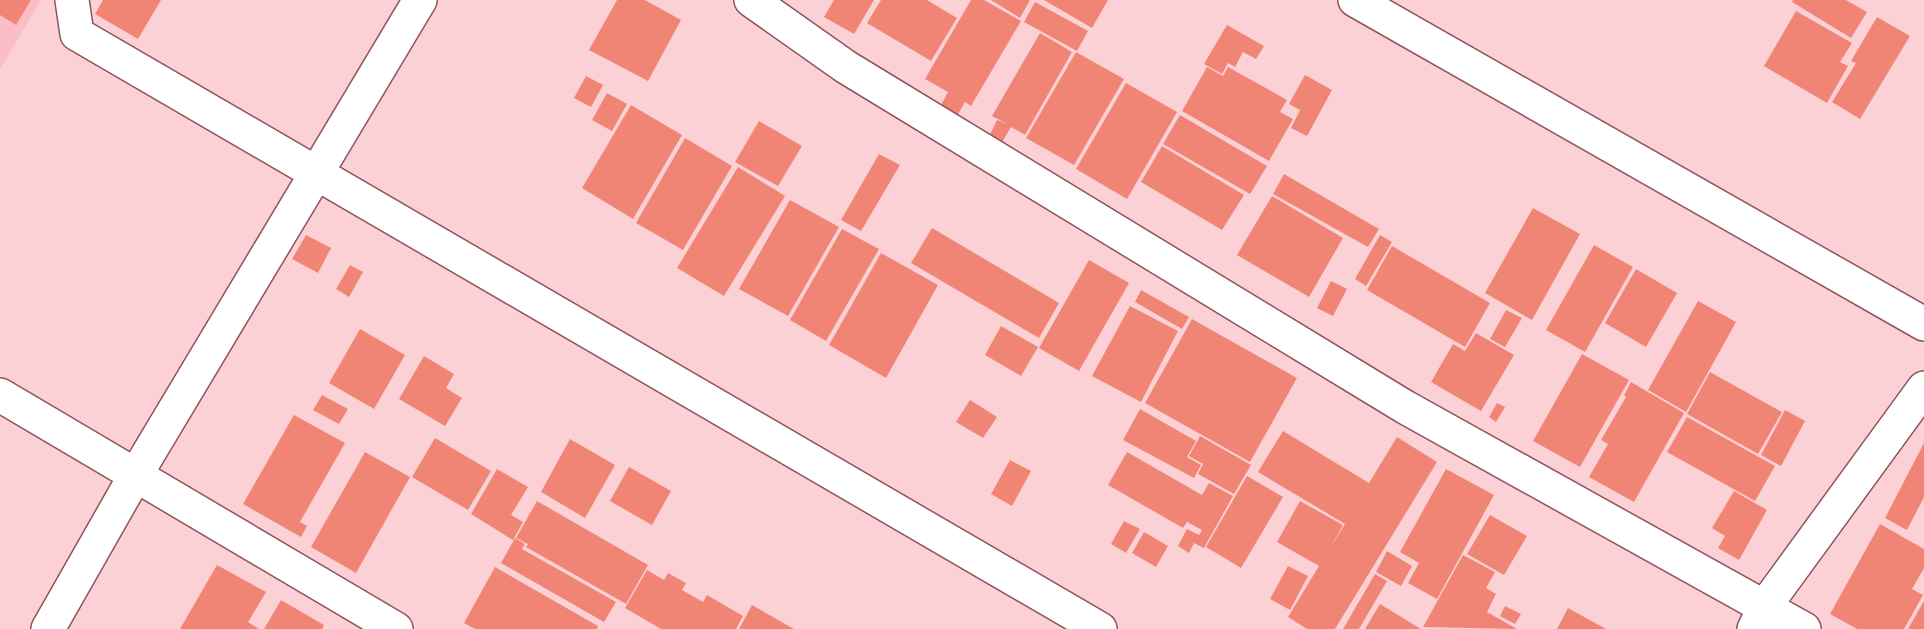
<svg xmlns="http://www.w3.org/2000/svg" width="1924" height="629" font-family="'DM Sans',sans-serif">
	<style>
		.built { fill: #fcbec6 }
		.building { fill: #f18575 }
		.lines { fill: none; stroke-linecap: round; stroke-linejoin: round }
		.minor-casing { stroke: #8f535d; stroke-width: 36 }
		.minor { stroke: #fff; stroke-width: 33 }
	</style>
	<rect width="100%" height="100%" fill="#fcd1d6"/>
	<!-- built -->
	<path class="built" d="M 0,0 L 41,0 L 0,69 Z"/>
	<!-- building -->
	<path class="building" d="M 0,0 L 31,0 L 16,25 L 0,15 Z
		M 103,0 L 161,0 L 138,39 L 95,14 Z
		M 617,0 L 645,0 L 681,20 L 648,81 L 589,50 Z
		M 834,0 L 874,0 L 854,34 L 824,17 Z
		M 881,0 L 927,0 L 957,18 L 931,61 L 867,23 Z
		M 971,0 L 984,0 L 1021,21 L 971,106 L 965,102 L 957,116 L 940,107 L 948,92 L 925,79 Z
		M 991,0 L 1030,0 L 1020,18 Z
		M 1044,0 L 1108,0 L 1092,28 Z
		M 1793,0 L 1846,0 L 1867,12 L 1851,38 L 1792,2 Z
		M 1035,2 L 1088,31 L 1077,51 L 1024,22 Z
		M 1796,11 L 1852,43 L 1840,62 L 1848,66 L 1827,103 L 1764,66 Z
		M 1877,17 L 1910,36 L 1860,119 L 1832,102 L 1856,63 L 1851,61 Z
		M 1227,25 L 1264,46 L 1256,59 L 1243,52 L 1235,67 L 1228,63 L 1222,74 L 1204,64 Z
		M 1040,33 L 1072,52 L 1025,135 L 1011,127 L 997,151 L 985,145 L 997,120 L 1007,124 L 992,116 Z
		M 1076,52 L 1124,79 L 1074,165 L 1026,138 Z
		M 1207,67 L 1223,76 L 1228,67 L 1287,100 L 1280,112 L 1293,119 L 1269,161 L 1182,111 Z
		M 1305,75 L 1332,90 L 1307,136 L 1291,128 L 1300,110 L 1289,104 Z
		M 586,76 L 603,85 L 591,107 L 574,98 Z
		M 1126,83 L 1177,112 L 1127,199 L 1076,169 Z
		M 607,93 L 627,104 L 612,131 L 592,120 Z
		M 631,105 L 682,135 L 633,219 L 582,188 Z
		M 1180,115 L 1267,166 L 1250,194 L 1163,144 Z
		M 759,121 L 802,146 L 778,186 L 735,162 Z
		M 685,138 L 732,166 L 683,250 L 636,223 Z
		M 1162,146 L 1244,195 L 1222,230 L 1141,182 Z
		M 879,154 L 900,165 L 861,231 L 841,220 Z
		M 738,167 L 785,196 L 724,296 L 677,268 Z
		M 1284,174 L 1379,229 L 1368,247 L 1273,194 Z
		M 1272,196 L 1343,238 L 1309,297 L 1237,255 Z
		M 790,200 L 839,227 L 788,316 L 739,289 Z
		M 1533,208 L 1580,234 L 1532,320 L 1485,293 Z
		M 932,228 L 1059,303 L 1039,338 L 911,263 Z
		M 842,229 L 879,249 L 826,341 L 790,320 Z
		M 306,235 L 331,248 L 318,273 L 292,259 Z
		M 1380,235 L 1392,242 L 1366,286 L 1355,279 Z
		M 1594,245 L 1633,267 L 1585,352 L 1546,330 Z
		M 1392,246 L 1490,303 L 1465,347 L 1367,290 Z
		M 881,253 L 938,285 L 886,378 L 829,345 Z
		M 1089,260 L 1129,283 L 1079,371 L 1039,348 Z
		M 350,265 L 363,272 L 349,297 L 336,289 Z
		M 1636,269 L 1677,293 L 1646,347 L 1605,323 Z
		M 1331,281 L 1347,289 L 1333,316 L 1317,308 Z
		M 1141,290 L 1189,317 L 1182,329 L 1135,302 Z
		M 1698,301 L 1736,322 L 1686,412 L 1648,390 Z
		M 1130,306 L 1178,331 L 1141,402 L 1092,376 Z
		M 1506,310 L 1522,318 L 1505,347 L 1490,339 Z
		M 1192,319 L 1297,378 L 1250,462 L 1145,403 Z
		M 1001,326 L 1038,347 L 1021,376 L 985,355 Z
		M 360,329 L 405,355 L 374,409 L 329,383 Z
		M 1476,333 L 1514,355 L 1481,411 L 1431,382 L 1453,344 L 1465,351 Z
		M 1582,354 L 1629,380 L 1580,467 L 1533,441 Z
		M 424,356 L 454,374 L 446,388 L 462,398 L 445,426 L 399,399 Z
		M 1710,372 L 1782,412 L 1758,454 L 1687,414 Z
		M 1631,382 L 1684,413 L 1634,502 L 1589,477 L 1608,444 L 1601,440 L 1626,397 L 1624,395 Z
		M 322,395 L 348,409 L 339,424 L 313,410 Z
		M 970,400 L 997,417 L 983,438 L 956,422 Z
		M 1497,403 L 1505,407 L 1496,422 L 1489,417 Z
		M 1140,409 L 1196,441 L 1187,457 L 1201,465 L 1194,478 L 1123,440 Z
		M 1785,410 L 1805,421 L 1781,466 L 1761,455 Z
		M 294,415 L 345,443 L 300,522 L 307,526 L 301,537 L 243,504 Z
		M 1687,417 L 1775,466 L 1755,501 L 1667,452 Z
		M 1283,431 L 1369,483 L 1397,437 L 1437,462 L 1335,629 L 1307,629 L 1288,617 L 1319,566 L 1277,542 L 1300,501 L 1343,525 L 1330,548 L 1345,524 L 1258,472 Z
		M 1200,436 L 1251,465 L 1234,494 L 1198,474 L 1203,464 L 1189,456 Z
		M 435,438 L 491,471 L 468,510 L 412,477 Z
		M 570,439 L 615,465 L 585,518 L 541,492 Z
		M 1924,443 L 1924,497 L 1907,530 L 1885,518 Z
		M 365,452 L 410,477 L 356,573 L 311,547 Z
		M 1127,452 L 1202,495 L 1209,483 L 1233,496 L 1204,548 L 1194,543 L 1189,553 L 1178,546 L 1187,529 L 1199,535 L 1202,530 L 1187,522 L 1192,514 L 1183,528 L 1108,485 Z
		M 1010,460 L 1031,471 L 1012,506 L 991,494 Z
		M 629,467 L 671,491 L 652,525 L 610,501 Z
		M 497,469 L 528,487 L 511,515 L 523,522 L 513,540 L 471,514 Z
		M 1446,469 L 1494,495 L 1437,599 L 1408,583 L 1419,563 L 1400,552 Z
		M 1247,476 L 1283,497 L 1241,568 L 1206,547 Z
		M 1734,491 L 1767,510 L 1739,560 L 1718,548 L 1725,536 L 1712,528 Z
		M 537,501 L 648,565 L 626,604 L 526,547 L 528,544 L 516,538 Z
		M 1490,515 L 1527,536 L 1504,575 L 1467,554 Z
		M 1124,521 L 1140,529 L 1126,553 L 1111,544 Z
		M 1880,524 L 1924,549 L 1924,568 L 1912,589 L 1923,595 L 1904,629 L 1857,629 L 1830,614 Z
		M 1144,532 L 1168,546 L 1156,567 L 1132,553 Z
		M 515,538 L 525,544 L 522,549 L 616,602 L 604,622 L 501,563 Z
		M 1387,551 L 1412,566 L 1401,586 L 1376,572 Z
		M 1463,555 L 1495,572 L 1486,588 L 1496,594 L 1487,612 L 1517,629 L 1423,627 Z
		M 217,565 L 266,592 L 248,622 L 259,629 L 180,629 Z
		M 1288,566 L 1308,576 L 1290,610 L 1270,599 Z
		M 495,567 L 598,626 L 597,629 L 475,629 L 464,623 Z
		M 647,570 L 664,580 L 668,573 L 686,583 L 682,590 L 703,602 L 707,595 L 743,616 L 736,629 L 661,629 L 625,608 Z
		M 1375,574 L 1387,581 L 1359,629 L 1343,629 Z
		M 281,600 L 324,625 L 322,629 L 264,629 Z
		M 1924,601 L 1924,629 L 1908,629 Z
		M 1380,604 L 1421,629 L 1365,629 Z
		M 752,605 L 794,629 L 739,629 Z
		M 1505,606 L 1521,614 L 1515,624 L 1500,616 Z
		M 1568,608 L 1606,629 L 1557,629 Z"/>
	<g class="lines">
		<!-- minor casing -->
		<g class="minor-casing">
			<path id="minor" d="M 72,0 L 77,34 L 1100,629
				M 751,0 L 846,67 L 1405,407 L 1804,629
				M 1355,0 L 1924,324
				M 0,395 L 396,629
				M 48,629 L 135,476 L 420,0
				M 1754,629 L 1765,606 L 1924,388"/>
		</g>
		<!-- minor -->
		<use href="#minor" class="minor"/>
	</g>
</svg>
